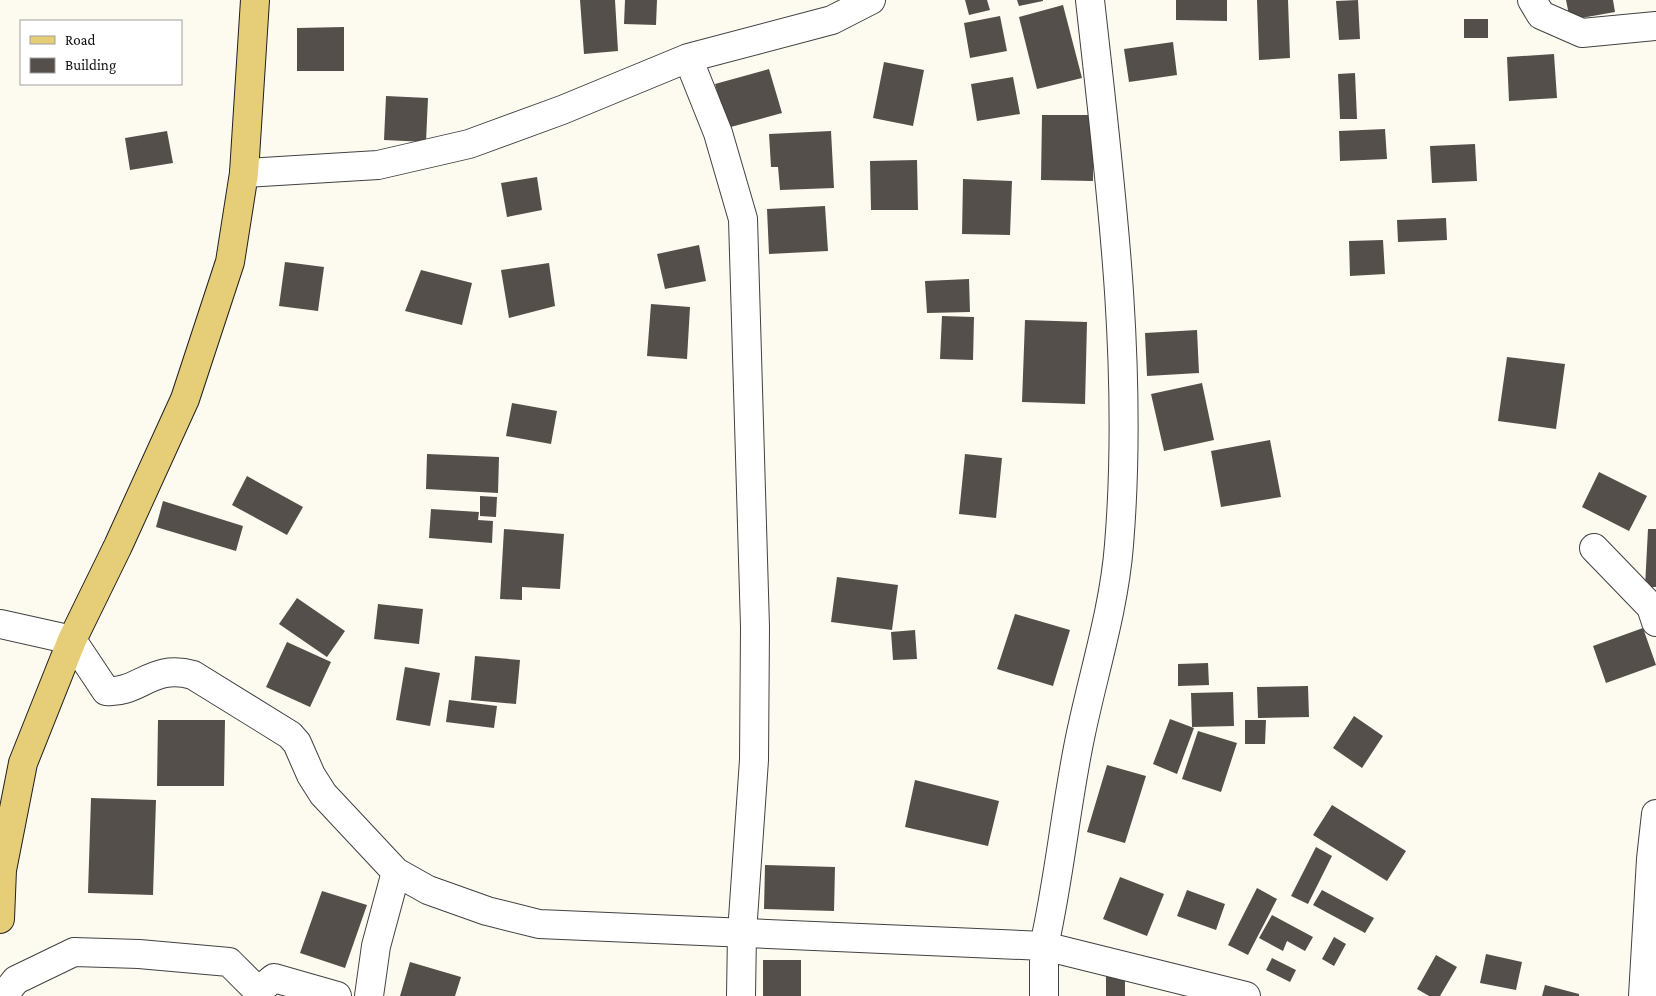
<svg xmlns="http://www.w3.org/2000/svg" width="1656" height="996" font-family="'Crimson Pro',serif">
	<style>
		.building { fill: #554f4b }
		.lines { fill: none; stroke-linecap: round; stroke-linejoin: round }
		.minor-casing { stroke: #414141; stroke-width: 30 }
		.major-casing { stroke: #1f1f1f; stroke-width: 30 }
		.minor { stroke: #fff; stroke-width: 28 }
		.major { stroke: #e6cd77; stroke-width: 28 }
	</style>
	<rect width="100%" height="100%" fill="#fdfbf0"/>
	<!-- building -->
	<path class="building" d="M 580,0 L 615,0 L 618,51 L 584,54 Z
		M 625,0 L 657,0 L 656,25 L 624,24 Z
		M 965,0 L 987,0 L 990,10 L 969,15 Z
		M 1017,0 L 1043,0 L 1043,1 L 1019,6 Z
		M 1176,0 L 1227,0 L 1227,21 L 1176,20 Z
		M 1257,0 L 1288,0 L 1290,58 L 1259,60 Z
		M 1358,0 L 1360,39 L 1339,40 L 1336,1 Z
		M 1566,0 L 1613,0 L 1615,12 L 1570,20 Z
		M 1063,5 L 1082,78 L 1037,89 L 1019,17 Z
		M 1000,16 L 1007,51 L 970,58 L 964,23 Z
		M 1464,19 L 1488,19 L 1488,38 L 1464,38 Z
		M 344,27 L 344,71 L 297,71 L 297,28 Z
		M 1173,42 L 1177,75 L 1129,82 L 1124,49 Z
		M 1554,54 L 1557,98 L 1509,101 L 1507,57 Z
		M 884,62 L 924,70 L 913,126 L 873,118 Z
		M 769,69 L 782,113 L 727,128 L 715,84 Z
		M 1355,73 L 1357,119 L 1340,119 L 1338,74 Z
		M 1013,77 L 1020,114 L 977,121 L 971,84 Z
		M 386,96 L 428,98 L 426,142 L 384,140 Z
		M 1042,115 L 1094,115 L 1093,181 L 1041,180 Z
		M 1385,129 L 1387,159 L 1340,161 L 1339,131 Z
		M 167,131 L 173,163 L 130,170 L 125,138 Z
		M 831,131 L 834,188 L 780,190 L 778,167 L 771,167 L 769,134 Z
		M 1475,144 L 1477,181 L 1432,183 L 1430,146 Z
		M 917,160 L 918,210 L 871,210 L 870,161 Z
		M 537,177 L 542,210 L 507,217 L 501,183 Z
		M 963,179 L 1012,181 L 1010,235 L 962,234 Z
		M 825,206 L 828,251 L 769,254 L 767,209 Z
		M 1446,218 L 1447,240 L 1398,242 L 1397,220 Z
		M 1383,240 L 1385,274 L 1350,276 L 1349,241 Z
		M 699,245 L 706,281 L 665,289 L 657,254 Z
		M 285,262 L 324,267 L 318,311 L 279,306 Z
		M 549,263 L 555,306 L 509,318 L 501,270 Z
		M 421,270 L 472,283 L 462,325 L 405,311 Z
		M 969,279 L 970,312 L 927,313 L 925,281 Z
		M 651,304 L 690,307 L 687,359 L 647,356 Z
		M 942,316 L 974,317 L 973,360 L 940,359 Z
		M 1025,320 L 1087,322 L 1085,404 L 1022,402 Z
		M 1197,330 L 1199,373 L 1147,376 L 1145,333 Z
		M 1507,357 L 1565,364 L 1556,429 L 1498,421 Z
		M 1202,383 L 1214,440 L 1164,451 L 1151,394 Z
		M 512,403 L 557,411 L 551,444 L 506,436 Z
		M 1270,440 L 1281,497 L 1221,507 L 1211,451 Z
		M 427,454 L 499,457 L 498,493 L 426,489 Z
		M 965,454 L 1002,458 L 996,518 L 959,514 Z
		M 1599,472 L 1647,496 L 1629,531 L 1582,507 Z
		M 247,476 L 303,507 L 287,535 L 232,505 Z
		M 480,496 L 497,497 L 496,517 L 480,516 Z
		M 163,501 L 243,526 L 236,551 L 156,527 Z
		M 431,509 L 479,512 L 478,520 L 493,521 L 492,543 L 429,538 Z
		M 504,529 L 564,534 L 560,589 L 522,587 L 522,600 L 500,599 Z
		M 1648,529 L 1656,529 L 1656,587 L 1645,587 Z
		M 837,577 L 898,585 L 892,630 L 831,622 Z
		M 297,598 L 345,631 L 327,657 L 279,624 Z
		M 378,604 L 423,609 L 419,644 L 374,639 Z
		M 1015,614 L 1070,630 L 1053,686 L 997,669 Z
		M 1643,628 L 1656,665 L 1606,683 L 1593,646 Z
		M 915,630 L 917,659 L 893,660 L 891,632 Z
		M 287,642 L 331,662 L 310,707 L 266,687 Z
		M 475,656 L 520,660 L 516,704 L 471,700 Z
		M 1208,663 L 1209,685 L 1178,686 L 1178,664 Z
		M 405,667 L 440,673 L 430,726 L 396,720 Z
		M 1308,686 L 1309,717 L 1258,718 L 1257,687 Z
		M 1233,692 L 1234,726 L 1192,727 L 1191,693 Z
		M 449,700 L 497,706 L 494,728 L 446,722 Z
		M 1354,716 L 1383,736 L 1362,768 L 1333,748 Z
		M 1170,719 L 1194,728 L 1177,774 L 1153,764 Z
		M 158,720 L 225,720 L 224,786 L 157,786 Z
		M 1245,720 L 1266,720 L 1265,744 L 1245,744 Z
		M 1198,731 L 1237,743 L 1221,792 L 1182,779 Z
		M 1107,765 L 1146,776 L 1125,843 L 1087,832 Z
		M 915,780 L 999,801 L 988,846 L 905,827 Z
		M 91,798 L 156,800 L 153,895 L 88,893 Z
		M 1332,805 L 1406,851 L 1387,881 L 1313,835 Z
		M 1316,847 L 1332,856 L 1308,904 L 1291,896 Z
		M 765,865 L 835,867 L 834,911 L 764,909 Z
		M 1120,877 L 1164,894 L 1147,936 L 1103,919 Z
		M 1257,888 L 1277,899 L 1248,955 L 1228,945 Z
		M 1187,890 L 1225,904 L 1216,930 L 1177,916 Z
		M 1322,890 L 1374,918 L 1365,933 L 1313,905 Z
		M 322,891 L 367,905 L 345,968 L 300,953 Z
		M 1272,915 L 1313,937 L 1305,951 L 1287,941 L 1283,951 L 1259,938 Z
		M 1334,937 L 1346,944 L 1334,966 L 1322,959 Z
		M 1486,954 L 1522,962 L 1516,990 L 1480,983 Z
		M 1436,955 L 1457,967 L 1440,996 L 1429,996 L 1417,989 Z
		M 1272,958 L 1296,970 L 1290,982 L 1266,970 Z
		M 763,960 L 801,960 L 801,996 L 763,996 Z
		M 410,962 L 461,977 L 455,996 L 400,996 Z
		M 1106,976 L 1125,976 L 1125,996 L 1106,996 Z
		M 1545,985 L 1579,994 L 1579,996 L 1542,996 Z"/>
	<g class="lines">
		<!-- minor casing -->
		<g class="minor-casing">
			<path id="minor" d="M 1532,0 L 1541,15 L 1582,33 L 1656,26
				M 688,58 L 832,20 L 871,0
				M 244,173 L 378,165 L 469,144 L 562,110 L 688,58 L 718,133 L 743,219 L 755,627 L 754,760 L 742,933 L 741,996
				M 1594,548 L 1651,607 L 1656,622
				M 0,624 L 72,640 L 106,691 C 139,694 152,663 193,675 L 290,735 L 297,743 L 311,775 L 323,794 L 396,872 L 428,890 L 487,911 L 539,924 L 1044,946 C 1060,875 1066,803 1081,733 C 1094,671 1114,609 1119,545 C 1134,363 1110,181 1090,0
				M 3,996 L 16,980 L 74,952 L 139,954 L 229,962 L 258,991 L 274,978 L 337,996
				M 369,996 L 376,946 L 396,872
				M 1044,996 L 1044,946 L 1246,996
				M 1643,996 L 1651,859 L 1656,814"/>
		</g>
		<!-- major casing -->
		<g class="major-casing">
			<path id="major" d="M 0,919 L 2,870 L 23,763 L 72,640 L 118,546 L 185,399 L 230,262 L 244,173 L 255,0"/>
		</g>
		<!-- minor -->
		<use href="#minor" class="minor"/>
		<!-- major -->
		<use href="#major" class="major"/>
	</g>
	<!-- legend -->
	<rect x="20" y="20" width="162" height="65" fill="#ffffff" stroke="#9f9f9f"/>
	<rect x="30" y="36" width="25" height="8" fill="#e6cd77" stroke="#9f9f9f"/>
	<text x="65" y="45" font-size="15" fill="#0e0e0e">Road</text>
	<rect x="30" y="58" width="25" height="15" fill="#554f4b" stroke="#9f9f9f"/>
	<text x="65" y="70" font-size="15" fill="#0e0e0e">Building</text>
</svg>
